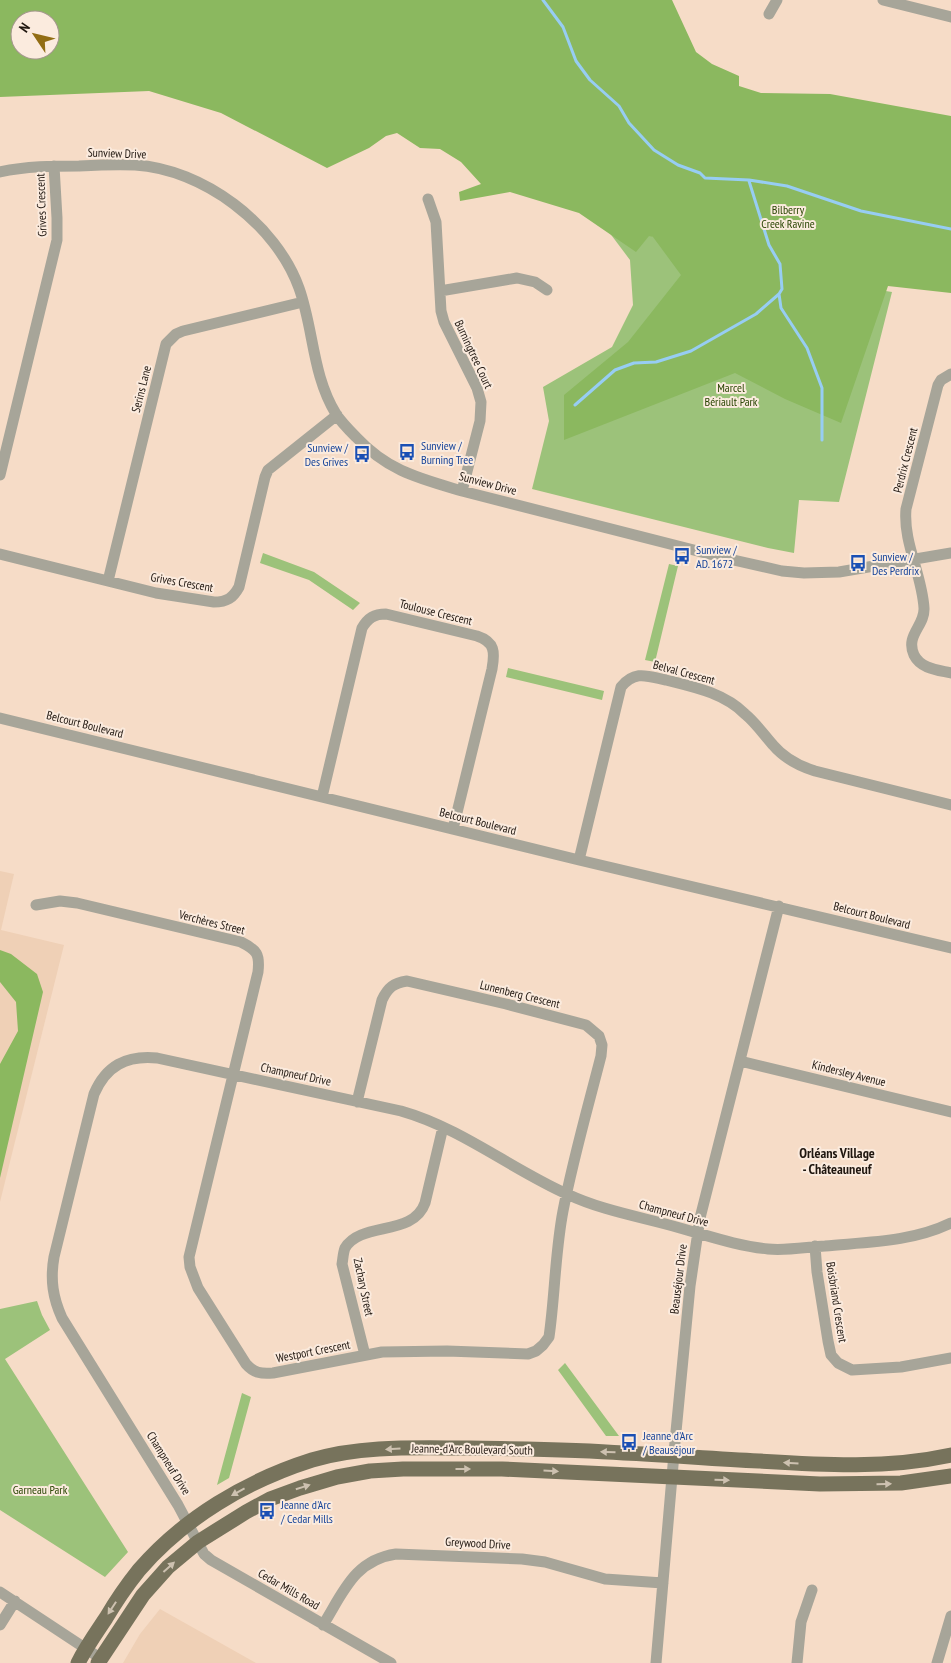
<svg xmlns="http://www.w3.org/2000/svg" width="951" height="1663" font-family="'PT Sans Narrow',sans-serif">
	<style>
		.built { fill: #efd0b6 }
		.green { fill: #9cc27a }
		.forest { fill: #8bb85f; fill-rule: evenodd }
		.lines { fill: none; stroke-linecap: round; stroke-linejoin: round }
		.stream { stroke: #97cdf3; stroke-width: 3 }
		.minor { stroke: #a7a599; stroke-width: 11 }
		.major { stroke: #77735c; stroke-width: 15 }
		.oneway { fill: #cdc1b0 }
		.labels { text-anchor: middle; dominant-baseline: central; stroke-width: 4; stroke-linejoin: round; paint-order: stroke }
		.street-label { font-size: 12px; fill: #201710; stroke: #fbebde }
		.park-label { font-size: 12px; fill: #294503; stroke: #fbebde }
		.transit-label { font-size: 12px; fill: #164399; stroke: #fbebde; text-anchor: start }
		.neighbourhood-label { font-size: 14px; font-weight: bold; fill: #201710; stroke: #fbebde }
	</style>
	<rect width="100%" height="100%" fill="#f6dcc7"/>
	<!-- built -->
	<path class="built" d="M 0,871 L 14,874 L 1,930 L 64,945 L 0,1202 Z
		M 160,1609 L 256,1663 L 123,1663 L 140,1634 Z"/>
	<!-- green -->
	<path class="green" d="M 600,220 L 767,272 L 892,292 L 839,502 L 799,500 L 794,553 L 768,548 L 532,489 L 549,421 L 543,387 L 612,347 L 633,305 L 630,260 Z
		M 263,553 L 314,572 L 360,603 L 353,610 L 309,580 L 260,563 Z
		M 669,564 L 678,566 L 655,662 L 645,660 Z
		M 508,668 L 604,691 L 602,700 L 506,677 Z
		M 37,1301 L 42,1315 L 50,1330 L 5,1359 L 128,1552 L 105,1577 L 0,1510 L 0,1309 Z
		M 565,1363 L 619,1436 L 606,1436 L 558,1370 Z
		M 242,1393 L 251,1397 L 229,1478 L 217,1485 Z"/>
	<!-- forest -->
	<path class="forest" d="M 0,0 L 672,0 L 696,52 L 712,64 L 739,76 L 739,86 L 761,93 L 830,94 L 951,116 L 951,293 L 888,286 L 841,423 L 785,399 L 735,373 L 564,440 L 564,395 L 628,342 L 681,275 L 653,237 L 649,236 L 636,252 L 579,213 L 510,192 L 460,201 L 459,192 L 481,184 L 461,162 L 440,149 L 420,148 L 397,133 L 386,136 L 369,148 L 327,168 L 221,113 L 149,91 L 0,97 ZM 20,20 L 50,20 L 50,50 L 20,50 Z
		M 0,950 L 11,954 L 37,974 L 43,992 L 0,1178 L 0,1064 L 18,1031 L 16,1002 L 0,982 Z"/>
	<g class="lines">
		<!-- stream -->
		<path class="stream" d="M 543,0 L 563,27 L 576,61 L 590,80 L 619,106 L 629,123 L 654,150 L 678,165 L 700,173 L 705,178 L 749,180 L 787,186 L 861,211 L 951,229
			M 779,294 L 781,308 L 807,348 L 822,388 L 822,440
			M 575,405 L 615,370 L 634,363 L 656,362 L 691,351 L 756,314 L 779,294 L 782,289 L 780,264 L 769,245 L 749,181"/>
		<!-- minor -->
		<path class="minor" d="M 883,0 L 951,17
			M 769,14 L 777,0
			M 0,172 C 26,166 53,166 79,166 C 97,165 117,164 135,165 C 203,169 276,224 299,288 C 314,330 312,375 336,414 C 341,422 349,430 356,437 C 388,471 418,478 462,491 L 729,559 L 782,571 L 804,573 L 839,572 L 951,553
			M 428,199 L 436,222 L 441,311 L 444,322 L 477,388 L 481,402 L 480,421 L 462,491
			M 440,291 L 517,278 L 535,282 L 547,290
			M 951,374 L 941,380 L 938,385 L 906,509 C 903,543 922,574 924,608 C 925,626 905,635 914,655 C 921,669 938,670 951,673
			M 0,475 L 57,240 L 57,218 L 54,166
			M 0,554 L 156,593 L 214,602 C 227,602 233,598 239,587 L 265,477 L 268,470 L 337,415
			M 108,581 L 166,344 L 176,334 L 183,331 L 303,302
			M 0,718 L 579,860 L 951,948
			M 322,797 L 362,628 C 368,618 374,614 386,614 L 477,636 C 495,642 495,652 492,669 L 453,829
			M 579,860 L 621,687 C 635,670 647,676 666,680 C 694,687 724,693 745,714 C 756,723 764,735 773,745 C 784,758 799,766 815,771 L 951,805
			M 36,905 L 60,901 L 77,903 L 241,942 C 257,950 260,954 258,972 L 189,1257 L 190,1267 L 198,1288 L 246,1364 C 254,1373 261,1374 273,1373 L 382,1352 L 447,1351 L 528,1354 L 536,1351 L 543,1345 L 549,1337 C 555,1295 555,1253 563,1211 C 573,1159 588,1107 601,1056 L 602,1045 L 599,1036 L 586,1025 L 506,1004 L 407,981 C 394,983 388,987 382,1000 L 357,1102
			M 740,1061 L 951,1112
			M 815,1246 L 817,1272 L 828,1341 L 831,1355 L 838,1363 L 852,1370 L 901,1367 L 951,1358
			M 365,1355 L 342,1264 C 343,1259 343,1253 345,1248 C 361,1221 413,1237 425,1203 L 443,1127
			M 0,1592 L 100,1658
			M 0,1625 L 15,1601
			M 323,1625 C 343,1593 354,1560 396,1554 L 522,1559 L 545,1562 L 605,1579 L 663,1583
			M 391,1663 L 211,1560 L 204,1554 L 178,1505 L 62,1318 C 53,1298 50,1280 54,1257 L 94,1094 C 106,1066 126,1055 157,1058 L 401,1111 C 461,1128 511,1169 567,1194 C 603,1211 642,1217 680,1228 C 709,1236 738,1246 768,1249 C 786,1251 807,1247 825,1246 C 868,1242 912,1242 951,1223
			M 656,1663 L 675,1442 L 690,1286 L 700,1218 L 779,906
			M 797,1663 L 801,1622 L 812,1590
			M 937,1663 L 951,1616"/>
		<!-- major -->
		<path class="major" d="M 78,1663 C 86,1647 96,1633 106,1618 C 116,1601 127,1585 139,1570 C 184,1518 246,1481 312,1460 C 362,1445 418,1448 470,1448 C 521,1449 573,1449 624,1453 C 669,1455 714,1459 759,1461 C 824,1465 887,1469 951,1455
			M 98,1663 L 143,1595 L 168,1567 L 198,1542 L 246,1512 L 270,1499 L 300,1488 L 337,1477 L 370,1471 L 403,1469 L 502,1469 L 820,1484 L 901,1483 L 951,1476"/>
	</g>
	<!-- one-way arrows -->
	<defs><path id="oneway-solid" d="M-6-.8H1V-3.2L6.5 0L1 3.2V.8H-6Z" transform="scale(1.25)"/></defs>
	<g class="oneway">
		<use href="#oneway-solid" transform="translate(393 1449) rotate(176)"/>
		<use href="#oneway-solid" transform="translate(608 1452) rotate(-178)"/>
		<use href="#oneway-solid" transform="translate(791 1463) rotate(-177)"/>
		<use href="#oneway-solid" transform="translate(463 1469)"/>
		<use href="#oneway-solid" transform="translate(551 1471) rotate(3)"/>
		<use href="#oneway-solid" transform="translate(722 1480) rotate(2)"/>
		<use href="#oneway-solid" transform="translate(884 1484) rotate(-2)"/>
		<use href="#oneway-solid" transform="translate(303 1487) rotate(-17)"/>
		<use href="#oneway-solid" transform="translate(238 1492) rotate(151)"/>
		<use href="#oneway-solid" transform="translate(169 1567) rotate(-42)"/>
		<use href="#oneway-solid" transform="translate(112 1608) rotate(123)"/>
	</g>
	<!-- icons -->
	<defs>
		<g id="bus-bare" transform="scale(1.35)"><path d="M-5-6H5V4H4V6H2V4H-2V6H-4V4H-5ZM-3.5-4V0h7V-4ZM-3.5 1.2v1.5H-2V1.2ZM2 1.2v1.5H3.5V1.2Z" fill="#1a4fb4" stroke="#fbebde" stroke-width="2.5" paint-order="stroke"/></g>
	</defs>
	<g fill-rule="evenodd">
		<use href="#bus-bare" x="407" y="452"/>
		<use href="#bus-bare" x="362" y="454"/>
		<use href="#bus-bare" x="682" y="556"/>
		<use href="#bus-bare" x="858" y="563"/>
		<use href="#bus-bare" x="629" y="1442"/>
		<use href="#bus-bare" x="267" y="1511"/>
	</g>
	<g class="labels">
		<!-- street labels -->
		<g class="street-label">
			<text transform="translate(117 153) rotate(2)">Sunview Drive</text>
			<text transform="translate(41 205) rotate(-92)">Grives Crescent</text>
			<text transform="translate(474 354) rotate(65)">Burningtree Court</text>
			<text transform="translate(141 389) rotate(-76)">Serins Lane</text>
			<text transform="translate(905 460) rotate(-76)">Perdrix Crescent</text>
			<text transform="translate(488 483) rotate(15)">Sunview Drive</text>
			<text transform="translate(182 582) rotate(10)">Grives Crescent</text>
			<text transform="translate(436 612) rotate(14)">Toulouse Crescent</text>
			<text transform="translate(684 672) rotate(15)">Belval Crescent</text>
			<text transform="translate(85 724) rotate(14)">Belcourt Boulevard</text>
			<text transform="translate(478 821) rotate(14)">Belcourt Boulevard</text>
			<text transform="translate(872 915) rotate(14)">Belcourt Boulevard</text>
			<text transform="translate(212 922) rotate(14)">Verchères Street</text>
			<text transform="translate(520 994) rotate(14)">Lunenberg Crescent</text>
			<text transform="translate(849 1073) rotate(14)">Kindersley Avenue</text>
			<text transform="translate(296 1074) rotate(12)">Champneuf Drive</text>
			<text transform="translate(674 1213) rotate(15)">Champneuf Drive</text>
			<text transform="translate(678 1279) rotate(-83)">Beauséjour Drive</text>
			<text transform="translate(364 1287) rotate(78)">Zachary Street</text>
			<text transform="translate(837 1302) rotate(81)">Boisbriand Crescent</text>
			<text transform="translate(313 1351) rotate(-11)">Westport Crescent</text>
			<text transform="translate(472 1449) rotate(1)">Jeanne-d'Arc Boulevard South</text>
			<text transform="translate(169 1463) rotate(58)">Champneuf Drive</text>
			<text transform="translate(478 1543) rotate(3)">Greywood Drive</text>
			<text transform="translate(289 1589) rotate(30)">Cedar Mills Road</text>
		</g>
		<!-- park labels -->
		<g class="park-label">
			<text x="788" y="209">Bilberry<tspan x="788" dy="14">Creek Ravine</tspan></text>
			<text x="731" y="387">Marcel<tspan x="731" dy="14">Bériault Park</tspan></text>
			<text x="40" y="1489">Garneau Park</text>
		</g>
		<!-- transit labels -->
		<g class="transit-label">
			<text x="421" y="445">Sunview /<tspan x="421" dy="14">Burning Tree</tspan></text>
			<text x="348" y="447" text-anchor="end">Sunview /<tspan x="348" dy="14">Des Grives</tspan></text>
			<text x="696" y="549">Sunview /<tspan x="696" dy="14">AD. 1672</tspan></text>
			<text x="872" y="556">Sunview /<tspan x="872" dy="14">Des Perdrix</tspan></text>
			<text x="643" y="1435">Jeanne d'Arc<tspan x="643" dy="14">/ Beauséjour</tspan></text>
			<text x="281" y="1504">Jeanne d'Arc<tspan x="281" dy="14">/ Cedar Mills</tspan></text>
		</g>
		<!-- neighbourhood labels -->
		<g class="neighbourhood-label">
			<text x="837" y="1153">Orléans Village<tspan x="837" dy="16">- Châteauneuf</tspan></text>
		</g>
	</g>
	<!-- north arrow -->
	<g transform="translate(35 35) rotate(305)"><circle r="24" fill="#fbebde" stroke="#a3968c"/>
	<path d="M0-4L9 19L0 12L-9 19Z" fill="#926d14"/>
	<text y="-8" font-size="14" font-weight="bold" text-anchor="middle" fill="#201710">N</text>
	</g>
</svg>
